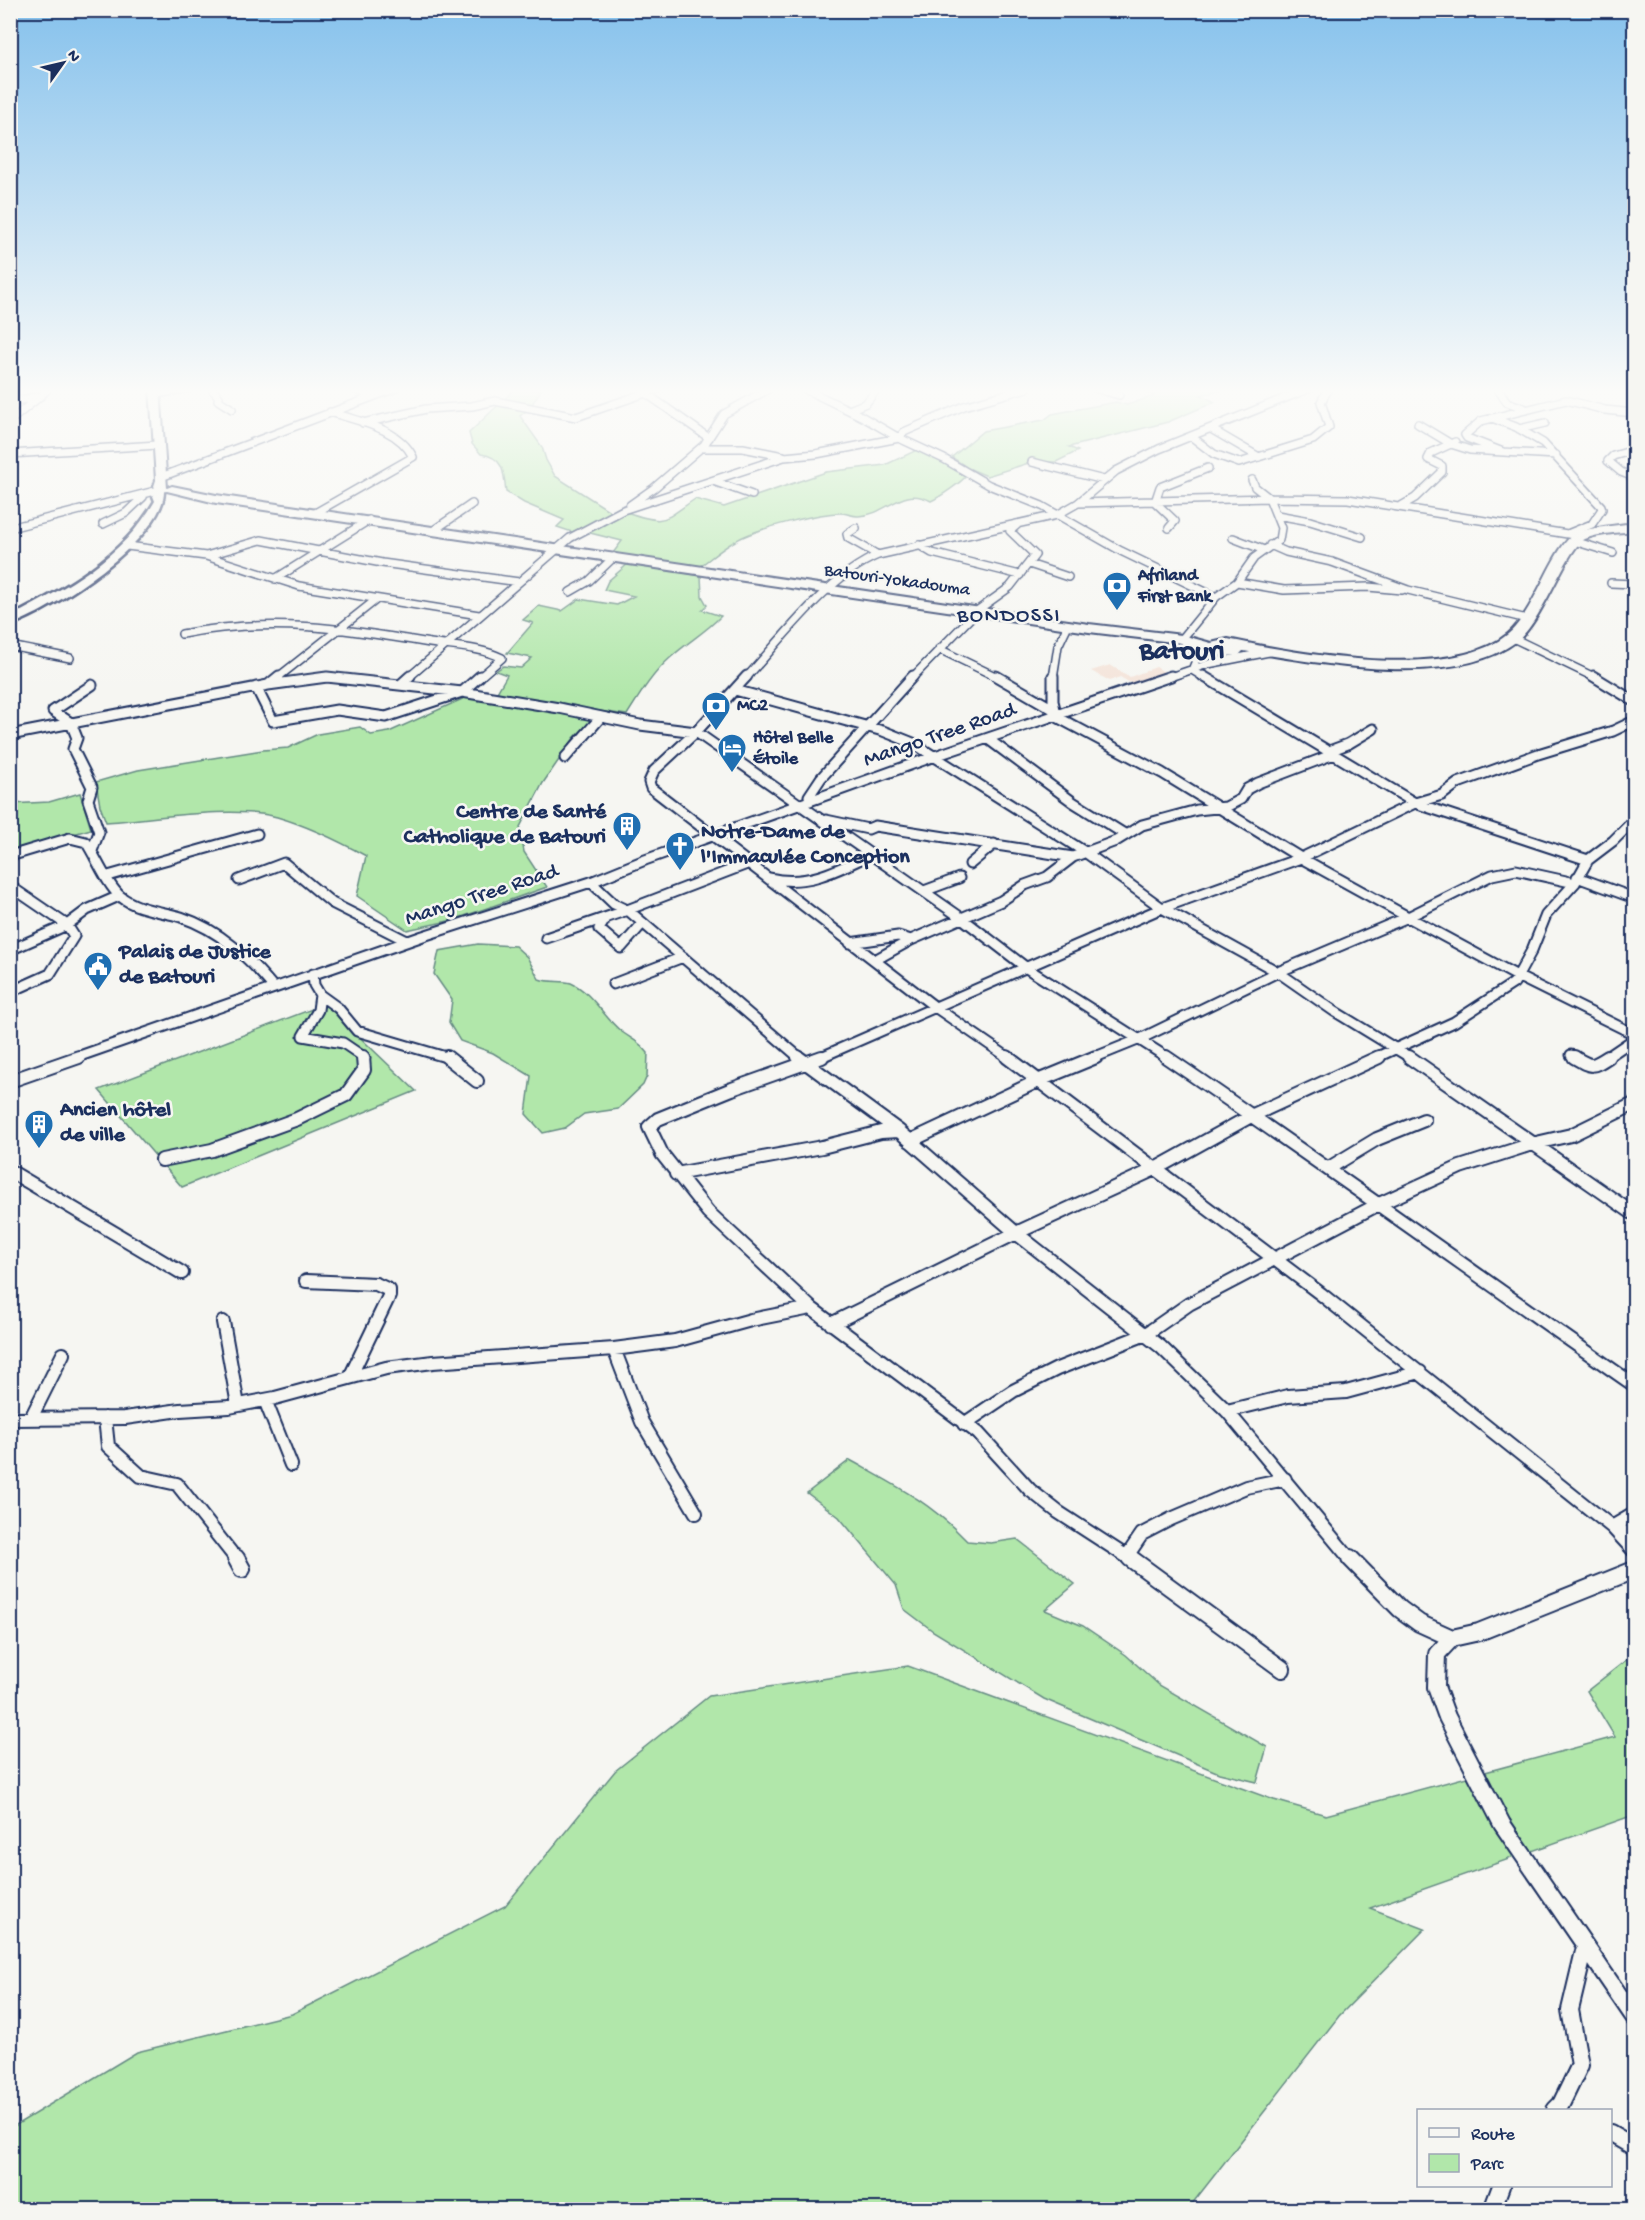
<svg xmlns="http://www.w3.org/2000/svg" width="1645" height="2220" font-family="'Gochi Hand',sans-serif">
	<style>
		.built { fill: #f4e4da }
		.green { fill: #b1e7aa; stroke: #668b84; stroke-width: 1.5 }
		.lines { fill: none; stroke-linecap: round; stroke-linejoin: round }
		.street-far3-casing { stroke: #1b2f5e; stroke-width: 10 }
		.street-far2-casing { stroke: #1b2f5e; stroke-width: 13 }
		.street-far1-casing { stroke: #1b2f5e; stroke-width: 16 }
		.street-casing { stroke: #1b2f5e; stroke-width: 20 }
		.secondary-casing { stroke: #1b2f5e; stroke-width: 5 }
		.highway-casing { stroke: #1b2f5e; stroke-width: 4 }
		.street-far3 { stroke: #f6f6f2; stroke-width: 7 }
		.street-far2 { stroke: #f6f6f2; stroke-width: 9 }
		.street-far1 { stroke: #f6f6f2; stroke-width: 12 }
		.street { stroke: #f6f6f2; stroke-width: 16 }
		.secondary { fill: #f6f6f2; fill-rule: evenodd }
		.highway { fill: #f6f6f2; fill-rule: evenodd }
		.labels { text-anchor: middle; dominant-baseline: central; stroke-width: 5; stroke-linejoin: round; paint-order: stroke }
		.far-poi-label { font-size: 18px; font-weight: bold; fill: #1b2f5e; stroke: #f6f6f2; text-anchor: start }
		.far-street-label { font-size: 18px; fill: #1b2f5e; stroke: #f6f6f2 }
		.far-quarter-label { font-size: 22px; letter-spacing: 1.5px; fill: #1b2f5e; stroke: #f6f6f2 }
		.street-label { font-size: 22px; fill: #1b2f5e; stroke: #f6f6f2 }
		.poi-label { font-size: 22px; font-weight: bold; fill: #1b2f5e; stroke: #f6f6f2; text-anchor: start }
		.far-town-label { font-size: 28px; font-weight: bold; fill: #1b2f5e; stroke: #f6f6f2 }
	</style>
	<rect width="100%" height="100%" fill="#f6f6f2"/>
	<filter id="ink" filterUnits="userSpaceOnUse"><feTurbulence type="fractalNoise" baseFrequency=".0167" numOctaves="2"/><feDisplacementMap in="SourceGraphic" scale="12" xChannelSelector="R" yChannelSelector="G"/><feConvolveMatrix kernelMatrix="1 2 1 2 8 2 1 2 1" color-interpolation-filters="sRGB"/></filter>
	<g filter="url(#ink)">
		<!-- built -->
		<path class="built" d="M 1110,665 L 1130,677 L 1156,667 L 1166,673 L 1134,685 L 1120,677 L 1110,681 L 1091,671 Z"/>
		<!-- green -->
		<path class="green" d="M 515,389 L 541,390 L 529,409 L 520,416 L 542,447 L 546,460 L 555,476 L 613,513 L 572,532 L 557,527 L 564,520 L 524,503 L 506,492 C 504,471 503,457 481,454 L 472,444 L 469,433 Z
			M 1144,389 L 1224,389 L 1201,395 L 1215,402 L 1168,422 L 1069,447 L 1078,451 L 1056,462 L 1032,462 L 987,476 L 968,468 L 952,457 L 983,431 L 1044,420 L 1052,414 L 1116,402 L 1127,405 L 1154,396 L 1140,390 Z
			M 919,449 L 967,475 C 962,482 940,497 931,501 C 900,485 889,515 858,516 C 852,516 846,513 840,513 C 818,513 766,527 745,536 C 728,543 714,556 699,567 L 613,553 L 622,541 L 586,532 L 626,512 C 666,525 661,522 695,499 L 724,507 L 826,472 L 885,465 Z
			M 629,563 L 701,576 L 702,596 L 707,605 L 702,610 L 721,616 C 706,632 686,643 670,658 C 652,674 639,696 627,715 L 495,696 L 507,675 L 496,671 L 503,666 L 521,668 L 532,658 L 507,653 L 533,623 L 523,620 L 539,606 L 562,611 L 579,599 L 617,605 L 634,596 L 604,590 L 608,581 Z
			M 469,696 L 594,718 L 574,738 L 543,783 L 520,827 L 524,852 L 547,887 L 453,920 L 407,930 L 357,896 L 366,856 C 337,840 308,826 277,817 C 233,805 153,819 106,822 L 100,806 L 96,782 L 138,770 L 263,750 L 288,748 L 318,734 L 360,727 L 371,735 L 389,732 Z
			M 80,793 L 91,829 L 11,852 L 10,804 L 49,802 Z
			M 478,944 L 515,946 L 527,957 L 539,979 C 549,983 563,980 571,983 C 593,993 604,1018 622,1032 C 633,1040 639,1041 648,1053 L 647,1076 L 643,1085 L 618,1109 L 584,1114 L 565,1128 L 543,1133 L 526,1114 L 531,1076 L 493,1053 L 460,1041 L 449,1023 L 452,1000 L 434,974 L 439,951 Z
			M 325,1004 L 416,1091 L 182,1187 L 99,1090 Z
			M 850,1460 C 895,1485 930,1502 967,1541 L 991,1543 L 1017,1539 L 1075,1584 L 1045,1610 L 1083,1626 L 1126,1655 L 1159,1685 L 1267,1747 L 1257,1782 L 1219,1773 L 1044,1699 L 933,1631 L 904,1609 L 896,1585 L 839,1517 L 807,1493 Z
			M 1634,1654 L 1634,1815 L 1370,1908 L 1425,1929 L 1339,2016 L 1188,2209 L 11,2210 L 11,2128 L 137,2052 L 292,2014 L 505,1906 L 615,1771 L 709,1696 L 908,1666 L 1274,1800 L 1326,1815 L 1615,1737 L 1587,1691 Z"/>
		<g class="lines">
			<!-- street-far3 casing -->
			<g class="street-far3-casing">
				<path id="street-far3" d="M 211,388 L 219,397 L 218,400 L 232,409
					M 350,388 L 374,396
					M 803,388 L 861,416 L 899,438 L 904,432 L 964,406 L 1027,388
					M 1095,388 L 1119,395
					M 1497,388 L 1507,402 L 1526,409
					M 650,391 L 647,394 L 709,438
					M 156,394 L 190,388
					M 10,402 L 41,396 L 48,388
					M 849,410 L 866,403 L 878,388
					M 1492,418 L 1516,427 L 1543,443 L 1601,506 L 1602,509 L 1592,524 L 1570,533
					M 10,421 L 38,398
					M 363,423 L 426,409 L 472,406 L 495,401 L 576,417 L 660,388
					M 1418,424 L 1451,444 L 1470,450 L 1556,455
					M 1211,429 L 1259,457
					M 1519,429 L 1545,423
					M 1192,437 L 1214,454 L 1239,463 L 1313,440 L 1329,427 L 1321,402 L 1327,391 L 1324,388
					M 701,448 L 743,448 L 783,456
					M 1634,450 L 1613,456 L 1608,461 L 1621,472 L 1634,477
					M 1503,452 L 1467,438 L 1465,435 L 1481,421 L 1566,400 L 1605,410 L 1634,413
					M 10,454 L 158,445
					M 1032,462 L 1104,480
					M 161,477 L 396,388
					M 1252,480 L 1255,487 L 1269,498
					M 713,481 L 752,495
					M 1078,503 L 1269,498
					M 630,505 L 654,488 L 704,445 L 724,414 L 770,388
					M 1401,506 L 1415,498 L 1442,472 L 1442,466 L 1428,459 L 1431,453 L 1455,442
					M 315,513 L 413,457 C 399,428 358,421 330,412
					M 1277,515 L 1310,521 L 1362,537
					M 103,524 L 126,513 L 143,497
					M 10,528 L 159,490
					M 856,528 L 847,534 L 848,538 L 878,555
					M 1169,528 L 1175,521 L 1155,502 L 1160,487 L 1208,468
					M 434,530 L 472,504
					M 1233,538 L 1264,550
					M 1574,541 L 1613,553
					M 919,545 L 932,553 L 1020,575
					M 1270,545 L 1286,552 L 1332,562 L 1408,590 L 1527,619
					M 127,546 L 206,556 L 299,586 L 479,615
					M 206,556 L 261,540 L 382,563 L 519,582
					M 1029,564 L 1068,577
					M 275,579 L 369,520
					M 1237,582 L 1284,590 L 1368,587 L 1402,590
					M 1611,583 L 1634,584
					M 570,592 L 589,581 L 614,557
					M 10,614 L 23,615
					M 182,634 C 271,617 342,628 430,643 C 454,647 480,647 502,658 L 479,678
					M 1513,638 L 1596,678
					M 10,646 L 70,658
					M 939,649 L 999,678
					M 277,678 L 377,599
					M 320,678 L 335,678
					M 408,678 L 570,538 L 623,510 L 784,457 L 816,454 L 899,438 L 944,459 L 989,485 L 1042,506 L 1121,551 L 1216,597
					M 746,678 C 783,638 828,576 878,555 L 1057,515 L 1078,503 L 1116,471 L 1159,449 L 1310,388
					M 912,678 L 978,610 L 1010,587 L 1035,555 L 1010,531 L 1018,524
					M 1053,678 L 1058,646 L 1068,625
					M 1167,678 L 1208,664 L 1269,652
					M 1205,678 L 1192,670 L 1195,663 L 1194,649 L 1182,639 L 1216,597 L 1237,582 L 1254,558 L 1279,540 L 1281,528 L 1269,498 L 1348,499 L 1580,536"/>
			</g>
			<!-- street-far2 casing -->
			<g class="street-far2-casing">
				<path id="street-far2" d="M 747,676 L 696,732 L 654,771 L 649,782 L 651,788 L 935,1007 L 1009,1058
					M 996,676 L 1053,709
					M 1053,676 L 1053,701 L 1057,717 L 1162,773 L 1301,858 L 1408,917 L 1519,977 L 1634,1034
					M 1203,676 L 1415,803 L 1588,860 L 1575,883 L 1546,915 L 1532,950 L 1514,983 L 1454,1022 L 1375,1058
					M 1593,676 L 1634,701
					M 92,685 L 53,711 L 71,723 L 77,738 L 73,749 L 92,787 L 88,800 L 99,832 L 92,851
					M 268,685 L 279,676
					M 400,685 L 410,676
					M 256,687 L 273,721 L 337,710 L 386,717 L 462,692 L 480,676
					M 735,690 L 883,731 L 913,743 L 1085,852 L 1162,908 L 1278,972 L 1334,1011 L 1411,1058
					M 10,735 L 268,685 L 327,677 L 462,692 L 559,708 L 640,725 L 696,732 L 963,919 L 1028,969 L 1168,1058
					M 988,739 L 1073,802 L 1126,835
					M 1329,751 L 1348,744 L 1373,729
					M 565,758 L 601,717
					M 810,801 L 809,796 L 821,778 L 913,676
					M 826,820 L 868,829 L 875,826 L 1073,857 L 1116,841 L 1142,825 L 1197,810 L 1226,807 L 1241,799 L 1247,789 L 1258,783 L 1334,754
					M 10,856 L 70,838 L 86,842 C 96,857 107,885 120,896 C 137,910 161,911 181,917 C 220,930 248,957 274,988
					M 1588,860 L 1613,841 L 1634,820
					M 970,864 L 994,844
					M 108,876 L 257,834
					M 1577,877 L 1634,898
					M 770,878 C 807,887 838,870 871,854
					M 239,880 L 284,863 L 332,903 L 407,941
					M 591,882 L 614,904 L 629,911 L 800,1058
					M 10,886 L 67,925 L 87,910 L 119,896
					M 924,891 L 959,878
					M 604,921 L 599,929 L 621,948 L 642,924
					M 546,938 L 622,912 L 747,864
					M 850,943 L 898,936 L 911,940
					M 10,950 L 67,925 L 74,936 L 50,974 L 10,992
					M 875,960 L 911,940 L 1001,901 L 1025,885 L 1047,877 L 1073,857
					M 313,974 L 314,985 L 320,995 L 338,1008 L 357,1031 L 449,1058
					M 613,984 L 683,957
					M 320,995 L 318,1010 L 303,1036 L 343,1043 L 365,1058
					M 1571,1055 L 1577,1058
					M 74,1058 L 423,936 L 591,882 L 645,860 L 935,756 L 1171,676
					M 819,1058 L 1162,908 L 1301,858 L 1415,803 L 1442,795 L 1458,783 L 1538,754 L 1613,731 L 1634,721
					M 1093,1058 L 1140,1039 L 1278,972 L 1408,917 L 1492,875 L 1516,870 L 1575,883
					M 1606,1058 L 1634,1039"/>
			</g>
			<!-- street-far1 casing -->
			<g class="street-far1-casing">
				<path id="street-far1" d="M 447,1057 L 477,1081
					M 798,1057 L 899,1131 L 1016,1233 L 1161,1347 L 1227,1411 L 1351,1560
					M 822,1057 L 732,1089 L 658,1119 L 649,1127 L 662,1154 L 708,1212 L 811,1308 L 978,1433 L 1030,1490 L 1058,1512 L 1132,1560
					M 1007,1057 L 1321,1294 L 1612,1527 L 1634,1536
					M 1166,1057 C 1324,1164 1478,1276 1634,1385
					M 1409,1057 L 1634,1214
					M 1574,1057 C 1591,1067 1591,1068 1608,1057
					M 10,1081 L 79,1057
					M 910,1141 L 1040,1080 L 1096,1057
					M 162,1160 L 212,1150 L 297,1119 L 346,1095 L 364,1070 L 363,1057
					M 1329,1168 L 1377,1139 L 1424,1120
					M 10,1171 L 182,1273
					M 676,1174 L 822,1147 L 881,1132 L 899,1131
					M 306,1281 L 376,1284 L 389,1290 L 389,1296 L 350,1377
					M 223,1322 L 238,1405
					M 831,1324 L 1016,1233 L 1155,1169 L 1251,1116 L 1379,1057
					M 614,1349 L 642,1422 L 696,1513
					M 265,1400 L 291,1465
					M 1227,1411 L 1288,1396 L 1346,1392 L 1420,1372
					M 31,1418 L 63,1354
					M 105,1418 L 108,1446 L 141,1476 L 177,1484 L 237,1560
					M 10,1419 L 125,1418 L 180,1410 L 229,1407 L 275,1398 L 386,1368 L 433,1362 L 614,1349 L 675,1341 L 751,1320 L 811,1308
					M 964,1424 L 1013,1391 L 1057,1369 L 1146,1334 L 1189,1304 L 1377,1205 L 1460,1167 L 1532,1144 L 1571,1135 L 1634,1104
					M 1634,1514 L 1612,1527 L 1634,1551
					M 1127,1556 L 1142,1534 L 1171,1519 L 1246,1487 L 1285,1479"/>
			</g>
			<!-- street casing -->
			<g class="street-casing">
				<path id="street" d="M 236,1558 L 242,1569
					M 1130,1558 L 1282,1669
					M 1350,1558 L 1400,1609 L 1419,1623 L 1452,1638 L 1479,1632 L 1634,1570
					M 1452,1638 L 1437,1654 L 1436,1687 L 1447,1717 L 1502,1824 L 1634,2017
					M 1555,2110 L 1561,2104 L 1580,2065 L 1570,2010 L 1585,1947
					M 1610,2133 L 1634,2147
					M 1492,2210 L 1501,2186"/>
			</g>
			<!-- secondary casing -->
			<g class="secondary-casing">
				<path id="secondary" d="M 158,491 L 164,491 C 165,537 53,611 10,625 L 10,617 C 67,587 122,558 155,501 L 153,496 Z"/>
			</g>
			<!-- highway casing -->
			<g class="highway-casing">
				<path id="highway" d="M 150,388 L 160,388 L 167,488 L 172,486 L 216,495 L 1089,624 L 1182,635 L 1211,643 L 1228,639 C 1297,654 1451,682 1508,634 C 1535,612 1553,545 1576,533 C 1587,528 1620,525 1634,523 L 1634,531 C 1619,533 1599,533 1585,539 C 1567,547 1543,621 1517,641 C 1454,690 1317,663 1243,651 L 1239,655 L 1225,656 L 1181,643 L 1089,632 L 216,503 L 167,491 L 158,492 L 154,486 L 156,480 Z"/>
			</g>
			<!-- street-far3 -->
			<use href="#street-far3" class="street-far3"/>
			<!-- street-far2 -->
			<use href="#street-far2" class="street-far2"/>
			<!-- street-far1 -->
			<use href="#street-far1" class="street-far1"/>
			<!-- street -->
			<use href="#street" class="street"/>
			<!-- secondary -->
			<use href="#secondary" class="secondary"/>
			<!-- highway -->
			<use href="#highway" class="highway"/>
		</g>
	</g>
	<!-- sky -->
	<linearGradient id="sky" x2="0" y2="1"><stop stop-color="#85c1ec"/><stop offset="0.56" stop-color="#fbfbf9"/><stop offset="1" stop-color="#fbfbf9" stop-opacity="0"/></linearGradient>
	<rect width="1645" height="699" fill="url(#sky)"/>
	<!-- icons -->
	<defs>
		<g id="bank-pin" transform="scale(1.5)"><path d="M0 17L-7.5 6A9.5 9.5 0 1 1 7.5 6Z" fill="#1f6fb2" stroke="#f6f6f2"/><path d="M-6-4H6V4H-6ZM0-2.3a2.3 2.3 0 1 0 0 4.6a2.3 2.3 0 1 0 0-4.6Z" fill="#fff"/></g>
		<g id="hotel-pin" transform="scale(1.5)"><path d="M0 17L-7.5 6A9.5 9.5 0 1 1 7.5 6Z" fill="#1f6fb2" stroke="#f6f6f2"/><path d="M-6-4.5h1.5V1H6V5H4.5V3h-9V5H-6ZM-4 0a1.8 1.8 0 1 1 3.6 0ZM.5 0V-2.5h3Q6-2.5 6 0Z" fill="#fff"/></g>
		<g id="building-pin" transform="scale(1.5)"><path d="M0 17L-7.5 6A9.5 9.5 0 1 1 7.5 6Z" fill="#1f6fb2" stroke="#f6f6f2"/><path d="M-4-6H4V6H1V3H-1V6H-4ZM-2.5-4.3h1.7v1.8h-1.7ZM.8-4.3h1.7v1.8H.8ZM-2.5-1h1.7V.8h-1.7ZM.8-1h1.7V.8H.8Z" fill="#fff"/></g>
		<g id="church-pin" transform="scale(1.5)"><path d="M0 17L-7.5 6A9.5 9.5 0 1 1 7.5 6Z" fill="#1f6fb2" stroke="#f6f6f2"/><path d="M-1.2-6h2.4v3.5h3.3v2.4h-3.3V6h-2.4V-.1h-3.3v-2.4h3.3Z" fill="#fff"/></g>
		<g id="civic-pin" transform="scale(1.5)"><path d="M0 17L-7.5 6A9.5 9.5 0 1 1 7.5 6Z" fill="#1f6fb2" stroke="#f6f6f2"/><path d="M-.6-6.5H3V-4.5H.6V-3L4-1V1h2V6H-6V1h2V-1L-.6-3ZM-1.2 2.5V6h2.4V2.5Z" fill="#fff"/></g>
	</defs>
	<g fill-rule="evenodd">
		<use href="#bank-pin" x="1117" y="586"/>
		<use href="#bank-pin" x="716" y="706"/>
		<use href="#hotel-pin" x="732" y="748"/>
		<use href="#building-pin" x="627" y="826"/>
		<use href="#church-pin" x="680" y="846"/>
		<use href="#civic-pin" x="98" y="966"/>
		<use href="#building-pin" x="39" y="1124"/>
	</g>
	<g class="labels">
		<!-- far-poi labels -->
		<g class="far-poi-label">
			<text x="1138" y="576">Afriland<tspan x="1138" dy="21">First Bank</tspan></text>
			<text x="737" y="706">MC2</text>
			<text x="753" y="738">Hôtel Belle<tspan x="753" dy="21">Étoile</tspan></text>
		</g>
		<!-- far-street labels -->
		<g class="far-street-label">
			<text transform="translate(897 581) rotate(8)">Batouri-Yokadouma</text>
		</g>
		<!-- far-quarter labels -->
		<g class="far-quarter-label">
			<text x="1009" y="617">BONDOSSI</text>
		</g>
		<!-- street labels -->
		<g class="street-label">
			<text transform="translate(940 736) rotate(-19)">Mango Tree Road</text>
			<text transform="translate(482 896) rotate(-18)">Mango Tree Road</text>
		</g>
		<!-- poi labels -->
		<g class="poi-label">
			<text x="606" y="813" text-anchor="end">Centre de Santé<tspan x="606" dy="25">Catholique de Batouri</tspan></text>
			<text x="701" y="833">Notre-Dame de<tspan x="701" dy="25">l'Immaculée Conception</tspan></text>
			<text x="119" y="953">Palais de Justice<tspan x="119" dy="25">de Batouri</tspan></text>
			<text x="60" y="1111">Ancien hôtel<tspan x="60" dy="25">de ville</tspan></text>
		</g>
		<!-- far-town labels -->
		<g class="far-town-label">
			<text x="1182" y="652">Batouri</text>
		</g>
	</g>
	<!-- margin -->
	<rect width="1645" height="2220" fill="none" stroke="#f6f6f2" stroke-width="36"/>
	<rect x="18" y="18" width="1609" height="2184" fill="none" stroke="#1b2f5e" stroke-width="2" filter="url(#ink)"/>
	<!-- legend -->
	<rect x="1417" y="2109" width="195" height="78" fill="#f6f6f2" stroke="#9ea6b7" stroke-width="1.5"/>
	<rect x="1429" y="2128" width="30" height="9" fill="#f6f6f2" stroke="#9ea6b7" stroke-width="1.5"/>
	<text x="1471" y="2139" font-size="18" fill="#1b2f5e">Route</text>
	<rect x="1429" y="2154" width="30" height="18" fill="#b1e7aa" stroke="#9ea6b7" stroke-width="1.5"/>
	<text x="1471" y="2169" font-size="18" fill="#1b2f5e">Parc</text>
	<!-- north arrow -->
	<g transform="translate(63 63) rotate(56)" stroke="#f6f6f2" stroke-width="4.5" paint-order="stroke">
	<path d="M0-4.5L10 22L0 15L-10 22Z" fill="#1b2f5e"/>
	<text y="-9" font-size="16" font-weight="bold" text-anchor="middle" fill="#1b2f5e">N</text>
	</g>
</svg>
